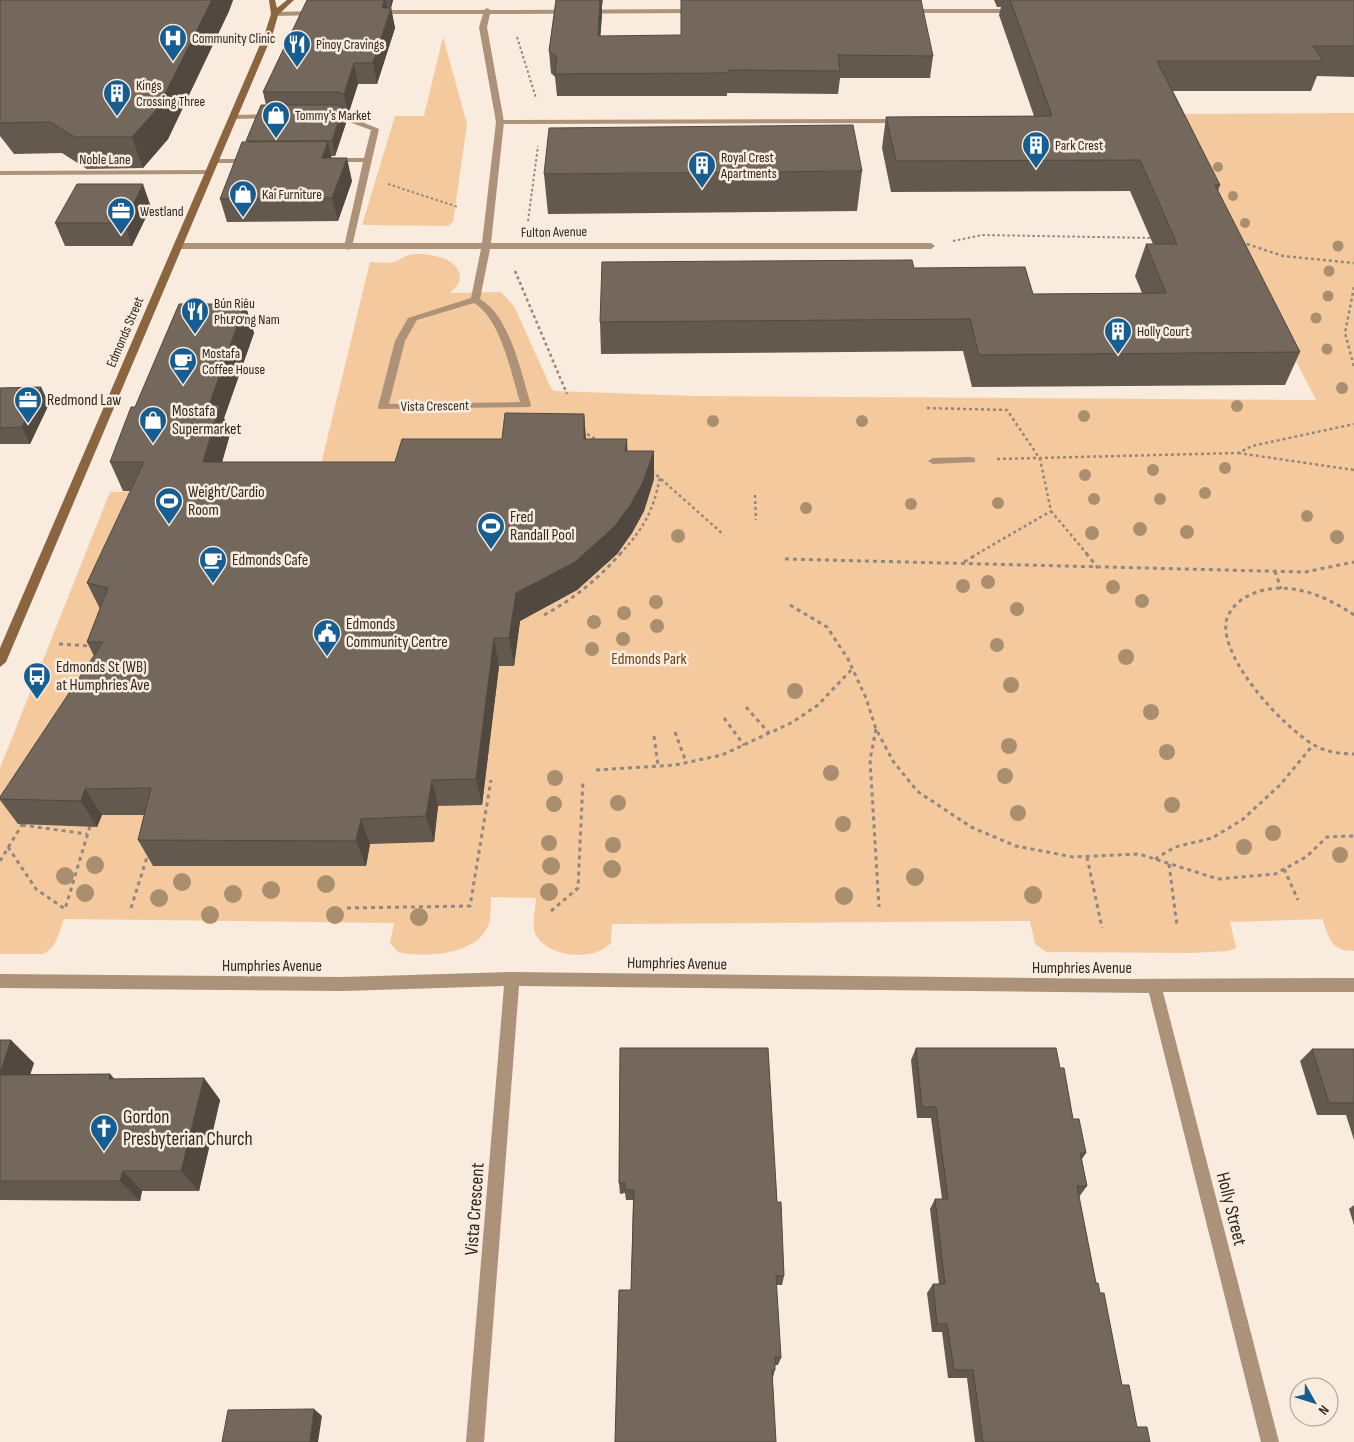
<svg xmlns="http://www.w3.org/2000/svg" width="1354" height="1442" font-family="'Sofia Sans Condensed',sans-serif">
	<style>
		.green { fill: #f4c99e }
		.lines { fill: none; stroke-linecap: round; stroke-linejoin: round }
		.path-far2 { stroke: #92887f; stroke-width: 2; stroke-dasharray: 2.5 2.5; stroke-linecap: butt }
		.path-far1 { stroke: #92887f; stroke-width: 2.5; stroke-dasharray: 3 3; stroke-linecap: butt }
		.path { stroke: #92887f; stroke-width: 3; stroke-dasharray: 4 4; stroke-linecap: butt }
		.lane { fill: #ab9278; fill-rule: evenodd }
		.street { fill: #ab9278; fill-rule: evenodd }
		.secondary { fill: #8a653f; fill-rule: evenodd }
		.tree { fill: #aa8f6f }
		.wall { fill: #64594f }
		.shaded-wall { fill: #514940 }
		.building { fill: #74685c; stroke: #514940 }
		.labels { text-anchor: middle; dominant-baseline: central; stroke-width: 5; stroke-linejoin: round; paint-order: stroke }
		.far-poi-label { font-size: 14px; fill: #2e2923; stroke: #f9ebdd; text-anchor: start }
		.far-street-label { font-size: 14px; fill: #2e2923; stroke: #f9ebdd }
		.poi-label { font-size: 16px; fill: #2e2923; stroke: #f9ebdd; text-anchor: start }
		.park-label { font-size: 16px; fill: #6a4315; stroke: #f9ebdd }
		.street-label { font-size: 16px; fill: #2e2923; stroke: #f9ebdd }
		.near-poi-label { font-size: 19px; fill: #2e2923; stroke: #f9ebdd; text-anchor: start }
		.near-street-label { font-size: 19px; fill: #2e2923; stroke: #f9ebdd }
	</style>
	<rect width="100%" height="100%" fill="#f9ebdd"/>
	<!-- green -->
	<path class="green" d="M 443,37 L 467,124 L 453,222 L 448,226 L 362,225 L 395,116 L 424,116 Z
		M 1354,113 L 1354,951 C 1330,951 1330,938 1322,919 L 1230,922 L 1236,948 L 1228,951 L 1190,953 L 1046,952 L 1035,944 L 1030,921 L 612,924 L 611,943 C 595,961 551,958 537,937 C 530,926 536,910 536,898 L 491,897 C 490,907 492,919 487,928 C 474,955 424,958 398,952 L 390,943 L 394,923 L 64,919 C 59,932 57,947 43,954 L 0,954 L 0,768 L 110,492 L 316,485 L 370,262 C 377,262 386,264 394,262 C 399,261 403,257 408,255 C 421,252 452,256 458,270 C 463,281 457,286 450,293 L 501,292 L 514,306 L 551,388 L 554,391 L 696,396 L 1316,400 L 1170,114 Z"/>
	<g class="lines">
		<!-- path-far2 -->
		<path class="path-far2" d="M 517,37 L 536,98
			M 388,184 L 458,207
			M 528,221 L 538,146
			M 953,241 L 982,235 L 1154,238
			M 1242,242 L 1250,245"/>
		<!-- path-far1 -->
		<path class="path-far1" d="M 1247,244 L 1283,256 L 1354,263
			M 515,271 L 567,394
			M 1354,287 L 1345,333 L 1354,367
			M 927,408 L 1007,410 L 1040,459 L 1051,511 L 1087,554
			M 582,431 L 599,441
			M 1238,453 L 1354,470
			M 997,459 L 1238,453 L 1252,446 L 1354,424
			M 652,471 L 724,535
			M 755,495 L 756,520
			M 620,554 C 644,528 653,512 660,477
			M 977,554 L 1051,511"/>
		<!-- path -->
		<path class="path" d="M 1086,553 L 1098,568
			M 785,559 L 1305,572 L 1354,562
			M 964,562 L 979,553
			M 1275,571 L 1281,589
			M 790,605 L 827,627 L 848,659 L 866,698 L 876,729 L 893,761 L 917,791 L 971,827 L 1016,846 L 1073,857 L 1139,854 L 1218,879 L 1275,874 L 1306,857 L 1327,837 L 1354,836
			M 544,615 C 575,598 598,579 621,553
			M 1354,615 C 1322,593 1280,577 1244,598 C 1236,603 1228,612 1226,622 C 1221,660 1283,727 1314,745 C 1326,752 1340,754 1354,754
			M 59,644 L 93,646
			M 746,707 L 769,733
			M 724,718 L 744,745
			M 876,729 L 870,760 L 879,907
			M 675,732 L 686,762
			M 654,736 L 658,765
			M 596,770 L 675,765 L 722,755 L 793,722 L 818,705 L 852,669
			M 22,825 L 87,834
			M 8,847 L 36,889 L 65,909 L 90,826
			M 1087,857 L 1102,928
			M 1155,859 L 1175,847 L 1212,838 L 1242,820 L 1280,785 L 1313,745
			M 0,861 L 23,823
			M 1169,864 L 1177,926
			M 1284,869 L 1298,900
			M 131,908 L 148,854
			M 347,908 L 470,906 L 491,780
			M 551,911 L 578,888 L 583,780"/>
		<!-- lane -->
		<path class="lane" d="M 273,114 L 277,116 L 276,118 L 233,119 L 229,117 L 233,115 Z
			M 325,114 L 345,115 L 379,129 L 352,247 L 348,250 L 344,247 L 363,162 L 333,162 L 329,160 L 333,158 L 364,158 L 371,130 L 341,119 L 325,118 Z
			M 902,119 L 906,121 L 905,123 L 500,124 L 496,122 L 500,120 Z
			M 211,159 L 250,159 L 254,161 L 250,163 L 214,163 L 210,161 Z
			M 971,457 L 975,458 L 975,462 L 933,464 L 928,461 L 933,458 Z"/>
		<!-- street -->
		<path class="street" d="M 487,8 L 490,10 L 697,9 L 701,11 L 697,13 L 490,14 L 487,27 L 504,122 L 491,243 L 931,243 L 935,246 L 931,249 L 490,249 L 480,299 C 510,316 521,373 531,405 L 530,407 L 379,409 L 378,407 L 395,341 L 408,318 L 471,298 L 481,249 L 177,249 L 173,246 L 177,243 L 482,243 L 496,122 L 479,27 L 483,14 L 377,14 L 373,12 L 377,10 L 484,10 ZM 474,303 C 501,319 511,373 520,402 L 389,404 L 405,341 L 417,320 Z
			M 904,9 L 1017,9 L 1021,11 L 1017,13 L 907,13 L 903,11 Z
			M 317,11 L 320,11 L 320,15 L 275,16 L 271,14 L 275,12 Z
			M 213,170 L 214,172 L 210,174 L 0,175 L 0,171 Z
			M 512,972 L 1118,979 L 1354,978 L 1354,992 L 1163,992 L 1279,1442 L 1261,1442 L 1149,993 L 519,986 L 484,1442 L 466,1442 L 504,986 L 343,991 L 0,988 L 0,974 L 343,977 Z"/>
		<!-- secondary -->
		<path class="secondary" d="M 269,0 L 275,0 L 277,8 L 287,0 L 294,0 L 278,15 L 273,33 L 6,662 L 0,667 L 0,648 L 265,33 L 271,14 Z"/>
	</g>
	<!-- trees -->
	<g class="tree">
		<circle cx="1218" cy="167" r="5"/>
		<circle cx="1233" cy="196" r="5"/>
		<circle cx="1245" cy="223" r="5"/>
		<circle cx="1338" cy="246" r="5.5"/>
		<circle cx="1329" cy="271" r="5.5"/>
		<circle cx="1328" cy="296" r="5.5"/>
		<circle cx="1316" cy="318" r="5.5"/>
		<circle cx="1327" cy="349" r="5.5"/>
		<circle cx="1342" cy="388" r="6"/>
		<circle cx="1237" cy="406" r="6"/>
		<circle cx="1084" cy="416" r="6"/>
		<circle cx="713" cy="421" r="6"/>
		<circle cx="862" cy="421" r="6"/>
		<circle cx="1225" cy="468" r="6"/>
		<circle cx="1153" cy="470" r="6"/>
		<circle cx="1085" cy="475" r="6"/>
		<circle cx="1205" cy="493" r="6"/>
		<circle cx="1094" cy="499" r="6"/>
		<circle cx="1160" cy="499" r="6"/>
		<circle cx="998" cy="503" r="6"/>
		<circle cx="911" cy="504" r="6"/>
		<circle cx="806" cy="508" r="6"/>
		<circle cx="1307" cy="516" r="6"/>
		<circle cx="1140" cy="529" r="7"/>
		<circle cx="1187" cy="532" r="7"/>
		<circle cx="1092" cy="533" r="7"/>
		<circle cx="678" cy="536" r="7"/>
		<circle cx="1337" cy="537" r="7"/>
		<circle cx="988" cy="582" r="7"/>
		<circle cx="963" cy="586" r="7"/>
		<circle cx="1113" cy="587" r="7"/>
		<circle cx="1142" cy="601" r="7"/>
		<circle cx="656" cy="602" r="7"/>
		<circle cx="1017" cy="609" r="7"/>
		<circle cx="624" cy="613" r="7"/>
		<circle cx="594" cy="622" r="7"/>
		<circle cx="657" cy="626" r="7"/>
		<circle cx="623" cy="639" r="7"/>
		<circle cx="997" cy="645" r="7"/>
		<circle cx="592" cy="649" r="7"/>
		<circle cx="1126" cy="657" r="8"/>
		<circle cx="1011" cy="685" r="8"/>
		<circle cx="795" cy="691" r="8"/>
		<circle cx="1151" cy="712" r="8"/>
		<circle cx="1009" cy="746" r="8"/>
		<circle cx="1167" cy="752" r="8"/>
		<circle cx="831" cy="773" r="8"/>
		<circle cx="1005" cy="776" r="8"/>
		<circle cx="555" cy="778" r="8"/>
		<circle cx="618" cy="803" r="8"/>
		<circle cx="554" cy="804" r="8"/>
		<circle cx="1172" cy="805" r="8"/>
		<circle cx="1018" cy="813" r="8"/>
		<circle cx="843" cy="824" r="8"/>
		<circle cx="1273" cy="833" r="8"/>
		<circle cx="549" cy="843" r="8"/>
		<circle cx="613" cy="845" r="8"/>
		<circle cx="1244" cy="847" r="8"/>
		<circle cx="1340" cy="855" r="8"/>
		<circle cx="95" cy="865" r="9"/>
		<circle cx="551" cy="866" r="9"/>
		<circle cx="612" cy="869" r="9"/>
		<circle cx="65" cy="876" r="9"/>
		<circle cx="915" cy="877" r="9"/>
		<circle cx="182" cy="882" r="9"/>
		<circle cx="326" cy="884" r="9"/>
		<circle cx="271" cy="890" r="9"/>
		<circle cx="549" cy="892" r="9"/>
		<circle cx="85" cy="893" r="9"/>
		<circle cx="233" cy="894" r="9"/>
		<circle cx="1033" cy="895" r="9"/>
		<circle cx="844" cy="896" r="9"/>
		<circle cx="159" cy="898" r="9"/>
		<circle cx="210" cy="915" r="9"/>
		<circle cx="335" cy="915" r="9"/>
		<circle cx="419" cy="917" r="9"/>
	</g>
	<!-- wall -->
	<path class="wall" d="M 0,0 L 233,0 L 229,11 L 168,139 L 143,168 L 87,169 L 62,153 L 14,154 L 0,136 Z
		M 307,0 L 393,0 L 391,8 L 395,28 L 377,84 L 358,84 L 348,115 L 344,114 L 346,123 L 335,156 L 331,156 L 331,158 L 352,181 L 338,221 L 227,222 L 220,199 L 247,142 L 266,105 L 263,92 Z
		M 556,0 L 603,0 L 602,6 L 602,14 L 600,36 L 933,56 L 930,78 L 840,78 L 838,94 L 727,93 L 727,96 L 557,96 L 555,77 L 551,73 L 549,51 Z
		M 994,0 L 1354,0 L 1354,77 L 1317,76 L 1311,91 L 1173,91 L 1220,185 L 1218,191 L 1300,352 L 1285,385 L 972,387 L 963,351 L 601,354 L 600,322 L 914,268 L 1033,294 L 1142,293 L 1135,276 L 1146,244 L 1153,244 L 1130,191 L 891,192 L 882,148 L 886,117 L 1034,116 L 999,15 L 1001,7 L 997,7 Z
		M 862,171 L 857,211 L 548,214 L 544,174 Z
		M 151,207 L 132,246 L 65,246 L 55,223 Z
		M 245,304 L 254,333 L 224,418 L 230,434 L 222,462 L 395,462 L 502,439 L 584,414 L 586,439 L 627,439 L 627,451 L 654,479 L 644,511 L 632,533 L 617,554 L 577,590 L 520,621 L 514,666 L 499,666 L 482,805 L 438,806 L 434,842 L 370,844 L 366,866 L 153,866 L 138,840 L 144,815 L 102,815 L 97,827 L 18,824 L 0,800 L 0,797 L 94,656 L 87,642 L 100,609 L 87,583 L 131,491 L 123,491 L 110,462 L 135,407 Z
		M 41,387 L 49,404 L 30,444 L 0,444 L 0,388 Z
		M 0,1040 L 34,1063 L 30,1074 L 110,1074 L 114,1079 L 204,1078 L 220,1100 L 199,1191 L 142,1191 L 140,1201 L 0,1200 Z
		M 620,1048 L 777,1202 L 784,1276 L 782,1285 L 776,1285 L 781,1358 L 778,1365 L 775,1365 L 775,1370 L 773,1377 L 631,1290 L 633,1200 L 626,1200 L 625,1193 L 620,1194 L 619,1183 Z
		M 916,1048 L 1060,1068 L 1073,1119 L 1086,1153 L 1082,1159 L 1087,1186 L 1079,1197 L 1096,1283 L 1100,1293 L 1122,1385 L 1137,1427 L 1150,1442 L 975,1442 L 967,1378 L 948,1378 L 942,1332 L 932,1332 L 927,1293 L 933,1284 L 939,1284 L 930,1209 L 935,1199 L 942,1199 L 931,1118 L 917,1118 L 911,1060 Z
		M 1312,1049 L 1354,1049 L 1354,1140 L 1346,1115 L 1317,1115 L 1300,1061 Z
		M 1354,1205 L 1354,1225 L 1349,1209 Z"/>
	<!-- shaded-wall -->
	<path class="shaded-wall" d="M 212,0 L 233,0 L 229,11 L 168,139 L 143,168 L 132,137 Z
		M 384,0 L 386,0 L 389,16 L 391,8 L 395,28 L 377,84 L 373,63 L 382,8 Z
		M 390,0 L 393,0 L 391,8 Z
		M 600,0 L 601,0 L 602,14 L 599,58 L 598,36 Z
		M 354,63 L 358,84 L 348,115 L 344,94 Z
		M 343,107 L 346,123 L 335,156 L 332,141 Z
		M 328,141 L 333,164 L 322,158 Z
		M 347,158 L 352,181 L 338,221 L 332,198 Z
		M 143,184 L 151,207 L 132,246 L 124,223 Z
		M 245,304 L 254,333 L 224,418 L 230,434 L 214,491 L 203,462 L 209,405 Z
		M 41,387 L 49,404 L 30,444 L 22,427 Z
		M 584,414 L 586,443 L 584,439 Z
		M 627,439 L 628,468 L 625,451 Z
		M 654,451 L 654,479 L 644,511 L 632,533 L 617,554 L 577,590 L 520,621 L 514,666 L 509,638 L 516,593 Z
		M 494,638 L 499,666 L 482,805 L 476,779 Z
		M 432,780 L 438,806 L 434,842 L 426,816 Z
		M 85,789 L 102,815 L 97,827 L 81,801 Z
		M 361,819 L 370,844 L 366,866 L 356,841 Z
		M 11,1040 L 34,1063 L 23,1097 L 0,1075 L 0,1073 Z
		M 110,1074 L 130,1096 L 109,1079 Z
		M 204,1078 L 220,1100 L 199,1191 L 181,1171 Z
		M 123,1171 L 142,1191 L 140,1201 L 120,1181 Z
		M 314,1409 L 322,1416 L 318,1442 L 310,1442 Z"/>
	<!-- building -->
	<path class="building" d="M 0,0 L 212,0 L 158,108 L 132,137 L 75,137 L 50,122 L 0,123 Z
		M 307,0 L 384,0 L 382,8 L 391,8 L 373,63 L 354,63 L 344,94 L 338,92 L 263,92 Z
		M 556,0 L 600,0 L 598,36 L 681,35 L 681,0 L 921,0 L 933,56 L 838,55 L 840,71 L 728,70 L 728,73 L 555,74 L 557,57 L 549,51 Z
		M 1010,0 L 1354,0 L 1354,46 L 1313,46 L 1323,61 L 1157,61 L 1220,185 L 1215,185 L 1300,352 L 979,355 L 970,319 L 600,322 L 602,262 L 912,260 L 914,268 L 1025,267 L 1033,294 L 1166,293 L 1146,244 L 1177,244 L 1140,160 L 896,161 L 886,117 L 1052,116 Z
		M 261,105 L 337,105 L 343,107 L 332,141 L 246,141 Z
		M 853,125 L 862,171 L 544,174 L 549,128 Z
		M 328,141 L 322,158 L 347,158 L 332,198 L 220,199 L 242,142 Z
		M 77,184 L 143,184 L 124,223 L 55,223 Z
		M 179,304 L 245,304 L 209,405 L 220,405 L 203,462 L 395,462 L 402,439 L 502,439 L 505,413 L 584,414 L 584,439 L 627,439 L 625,451 L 654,451 L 643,482 L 631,504 L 615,526 L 575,562 L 516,593 L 509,638 L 494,638 L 476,779 L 432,780 L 426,816 L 361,819 L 356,841 L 138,840 L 151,788 L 85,789 L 81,801 L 0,799 L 0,797 L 103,642 L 87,642 L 108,588 L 87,583 L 144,462 L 110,462 L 131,407 L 135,407 Z
		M 41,387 L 22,427 L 0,428 L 0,388 Z
		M 0,1040 L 11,1040 L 0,1073 Z
		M 620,1048 L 768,1048 L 777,1202 L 781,1202 L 784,1276 L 776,1276 L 781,1358 L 775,1357 L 775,1370 L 772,1370 L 776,1442 L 615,1442 L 619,1290 L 631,1290 L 634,1190 L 625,1190 L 625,1183 L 619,1183 Z
		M 916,1048 L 1056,1048 L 1060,1068 L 1064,1068 L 1073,1119 L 1079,1119 L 1086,1153 L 1080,1153 L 1087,1186 L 1077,1186 L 1096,1283 L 1098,1283 L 1100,1293 L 1104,1293 L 1122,1385 L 1129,1385 L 1137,1427 L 1147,1427 L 1150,1442 L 983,1442 L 973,1370 L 954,1370 L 947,1324 L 937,1324 L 933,1284 L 945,1284 L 935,1199 L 948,1199 L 936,1107 L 922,1107 Z
		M 1312,1049 L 1354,1049 L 1354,1103 L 1329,1103 Z
		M 110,1074 L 109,1079 L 204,1078 L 181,1171 L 123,1171 L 120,1181 L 0,1181 L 0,1075 Z
		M 314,1409 L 310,1442 L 222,1442 L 228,1410 Z"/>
	<!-- icons -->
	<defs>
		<g id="hospital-pin" transform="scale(1.4375)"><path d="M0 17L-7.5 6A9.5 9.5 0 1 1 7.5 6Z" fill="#165d91" stroke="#f9ebdd"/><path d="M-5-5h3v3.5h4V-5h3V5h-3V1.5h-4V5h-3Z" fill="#fff"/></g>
		<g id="restaurant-pin" transform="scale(1.4375)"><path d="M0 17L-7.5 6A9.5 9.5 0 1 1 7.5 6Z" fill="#165d91" stroke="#f9ebdd"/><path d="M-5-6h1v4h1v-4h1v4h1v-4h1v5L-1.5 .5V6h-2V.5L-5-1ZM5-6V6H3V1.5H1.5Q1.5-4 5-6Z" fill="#fff"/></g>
		<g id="building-pin" transform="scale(1.4375)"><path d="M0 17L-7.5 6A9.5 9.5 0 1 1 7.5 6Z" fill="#165d91" stroke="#f9ebdd"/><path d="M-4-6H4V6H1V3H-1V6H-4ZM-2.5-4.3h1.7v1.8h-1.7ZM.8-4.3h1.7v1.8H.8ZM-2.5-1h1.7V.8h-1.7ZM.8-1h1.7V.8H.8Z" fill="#fff"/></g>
		<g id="shop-pin" transform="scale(1.4375)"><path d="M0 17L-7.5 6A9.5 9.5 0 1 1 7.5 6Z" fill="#165d91" stroke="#f9ebdd"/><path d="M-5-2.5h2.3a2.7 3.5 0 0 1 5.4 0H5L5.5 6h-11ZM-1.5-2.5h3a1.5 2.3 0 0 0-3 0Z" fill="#fff"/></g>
		<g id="office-pin" transform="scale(1.4375)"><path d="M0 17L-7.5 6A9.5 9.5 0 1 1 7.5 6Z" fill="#165d91" stroke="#f9ebdd"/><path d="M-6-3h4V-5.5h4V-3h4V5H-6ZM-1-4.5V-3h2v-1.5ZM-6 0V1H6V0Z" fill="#fff"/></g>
		<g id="cafe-pin" transform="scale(1.4375)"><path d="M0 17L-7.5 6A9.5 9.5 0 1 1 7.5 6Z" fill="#165d91" stroke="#f9ebdd"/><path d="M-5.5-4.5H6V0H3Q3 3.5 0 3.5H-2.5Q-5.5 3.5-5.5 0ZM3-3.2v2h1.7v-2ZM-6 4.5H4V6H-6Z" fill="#fff"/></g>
		<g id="stadium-pin" transform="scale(1.4375)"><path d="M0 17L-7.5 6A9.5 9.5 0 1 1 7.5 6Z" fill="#165d91" stroke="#f9ebdd"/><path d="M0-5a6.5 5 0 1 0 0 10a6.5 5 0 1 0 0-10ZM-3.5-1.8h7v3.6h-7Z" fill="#fff"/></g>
		<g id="civic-pin" transform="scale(1.4375)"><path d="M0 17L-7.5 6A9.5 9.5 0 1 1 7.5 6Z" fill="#165d91" stroke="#f9ebdd"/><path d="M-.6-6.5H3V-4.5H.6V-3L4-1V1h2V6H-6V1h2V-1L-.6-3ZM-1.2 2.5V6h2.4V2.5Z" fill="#fff"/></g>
		<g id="bus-pin" transform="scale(1.4375)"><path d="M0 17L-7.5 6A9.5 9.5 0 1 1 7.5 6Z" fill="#165d91" stroke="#f9ebdd"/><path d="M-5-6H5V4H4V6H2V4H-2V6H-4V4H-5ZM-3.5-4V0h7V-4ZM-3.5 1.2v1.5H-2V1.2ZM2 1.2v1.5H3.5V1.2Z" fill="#fff"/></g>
		<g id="church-pin" transform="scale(1.4375)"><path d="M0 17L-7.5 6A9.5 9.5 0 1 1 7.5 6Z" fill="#165d91" stroke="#f9ebdd"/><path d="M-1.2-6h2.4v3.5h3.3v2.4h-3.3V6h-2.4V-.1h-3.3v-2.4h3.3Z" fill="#fff"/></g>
	</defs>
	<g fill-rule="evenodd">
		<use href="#hospital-pin" x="173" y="38"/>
		<use href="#restaurant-pin" x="297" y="44"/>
		<use href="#building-pin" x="117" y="93"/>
		<use href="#shop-pin" x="276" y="115"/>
		<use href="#building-pin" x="1036" y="145"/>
		<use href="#building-pin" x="702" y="165"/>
		<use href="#shop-pin" x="243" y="194"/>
		<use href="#office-pin" x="121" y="211"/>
		<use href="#restaurant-pin" x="195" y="311"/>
		<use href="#building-pin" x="1118" y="331"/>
		<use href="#cafe-pin" x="183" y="361"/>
		<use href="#office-pin" x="28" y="400"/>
		<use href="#shop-pin" x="153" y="420"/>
		<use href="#stadium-pin" x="169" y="501"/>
		<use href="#stadium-pin" x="491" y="526"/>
		<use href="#cafe-pin" x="213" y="560"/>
		<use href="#civic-pin" x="327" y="633"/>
		<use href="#bus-pin" x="37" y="676"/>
		<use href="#church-pin" x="104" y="1128"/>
	</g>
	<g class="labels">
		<!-- far-poi labels -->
		<g class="far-poi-label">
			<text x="192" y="38">Community Clinic</text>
			<text x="316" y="44">Pinoy Cravings</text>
			<text x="136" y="85">Kings<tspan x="136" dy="16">Crossing Three</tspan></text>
			<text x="295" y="115">Tommy's Market</text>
			<text x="1055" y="145">Park Crest</text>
			<text x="721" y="157">Royal Crest<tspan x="721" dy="16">Apartments</tspan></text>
			<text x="262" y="194">Kai Furniture</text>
			<text x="140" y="211">Westland</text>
			<text x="214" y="303">Bún Riêu<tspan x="214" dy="16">Phương Nam</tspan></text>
			<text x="1137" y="331">Holly Court</text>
			<text x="202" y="353">Mostafa<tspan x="202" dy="16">Coffee House</tspan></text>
		</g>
		<!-- far-street labels -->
		<g class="far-street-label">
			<text x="105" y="159">Noble Lane</text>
			<text transform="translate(554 232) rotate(-1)">Fulton Avenue</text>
			<text transform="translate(125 332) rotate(-67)">Edmonds Street</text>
			<text transform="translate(435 406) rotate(-1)">Vista Crescent</text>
		</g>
		<!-- poi labels -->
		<g class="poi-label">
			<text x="47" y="400">Redmond Law</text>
			<text x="172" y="411">Mostafa<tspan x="172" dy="18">Supermarket</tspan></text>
			<text x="188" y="492">Weight/Cardio<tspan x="188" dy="18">Room</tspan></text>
			<text x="510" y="517">Fred<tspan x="510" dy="18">Randall Pool</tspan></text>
			<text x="232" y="560">Edmonds Cafe</text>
			<text x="346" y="624">Edmonds<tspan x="346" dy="18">Community Centre</tspan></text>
			<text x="56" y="667">Edmonds St (WB)<tspan x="56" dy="18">at Humphries Ave</tspan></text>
		</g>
		<!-- park labels -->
		<g class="park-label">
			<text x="649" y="659">Edmonds Park</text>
		</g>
		<!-- street labels -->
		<g class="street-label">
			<text transform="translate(677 964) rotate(1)">Humphries Avenue</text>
			<text x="272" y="966">Humphries Avenue</text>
			<text x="1082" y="968">Humphries Avenue</text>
		</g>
		<!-- near-poi labels -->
		<g class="near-poi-label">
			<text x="123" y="1117">Gordon<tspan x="123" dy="22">Presbyterian Church</tspan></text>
		</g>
		<!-- near-street labels -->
		<g class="near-street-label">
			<text transform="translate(475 1209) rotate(-86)">Vista Crescent</text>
			<text transform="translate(1231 1209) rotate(76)">Holly Street</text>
		</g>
	</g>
	<!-- north arrow -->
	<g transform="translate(1314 1402) rotate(129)"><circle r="24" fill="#f9ebdd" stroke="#a89d93"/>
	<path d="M0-4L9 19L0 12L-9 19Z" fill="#165d91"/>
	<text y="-8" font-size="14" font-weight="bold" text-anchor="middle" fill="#2e2923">N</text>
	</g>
</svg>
